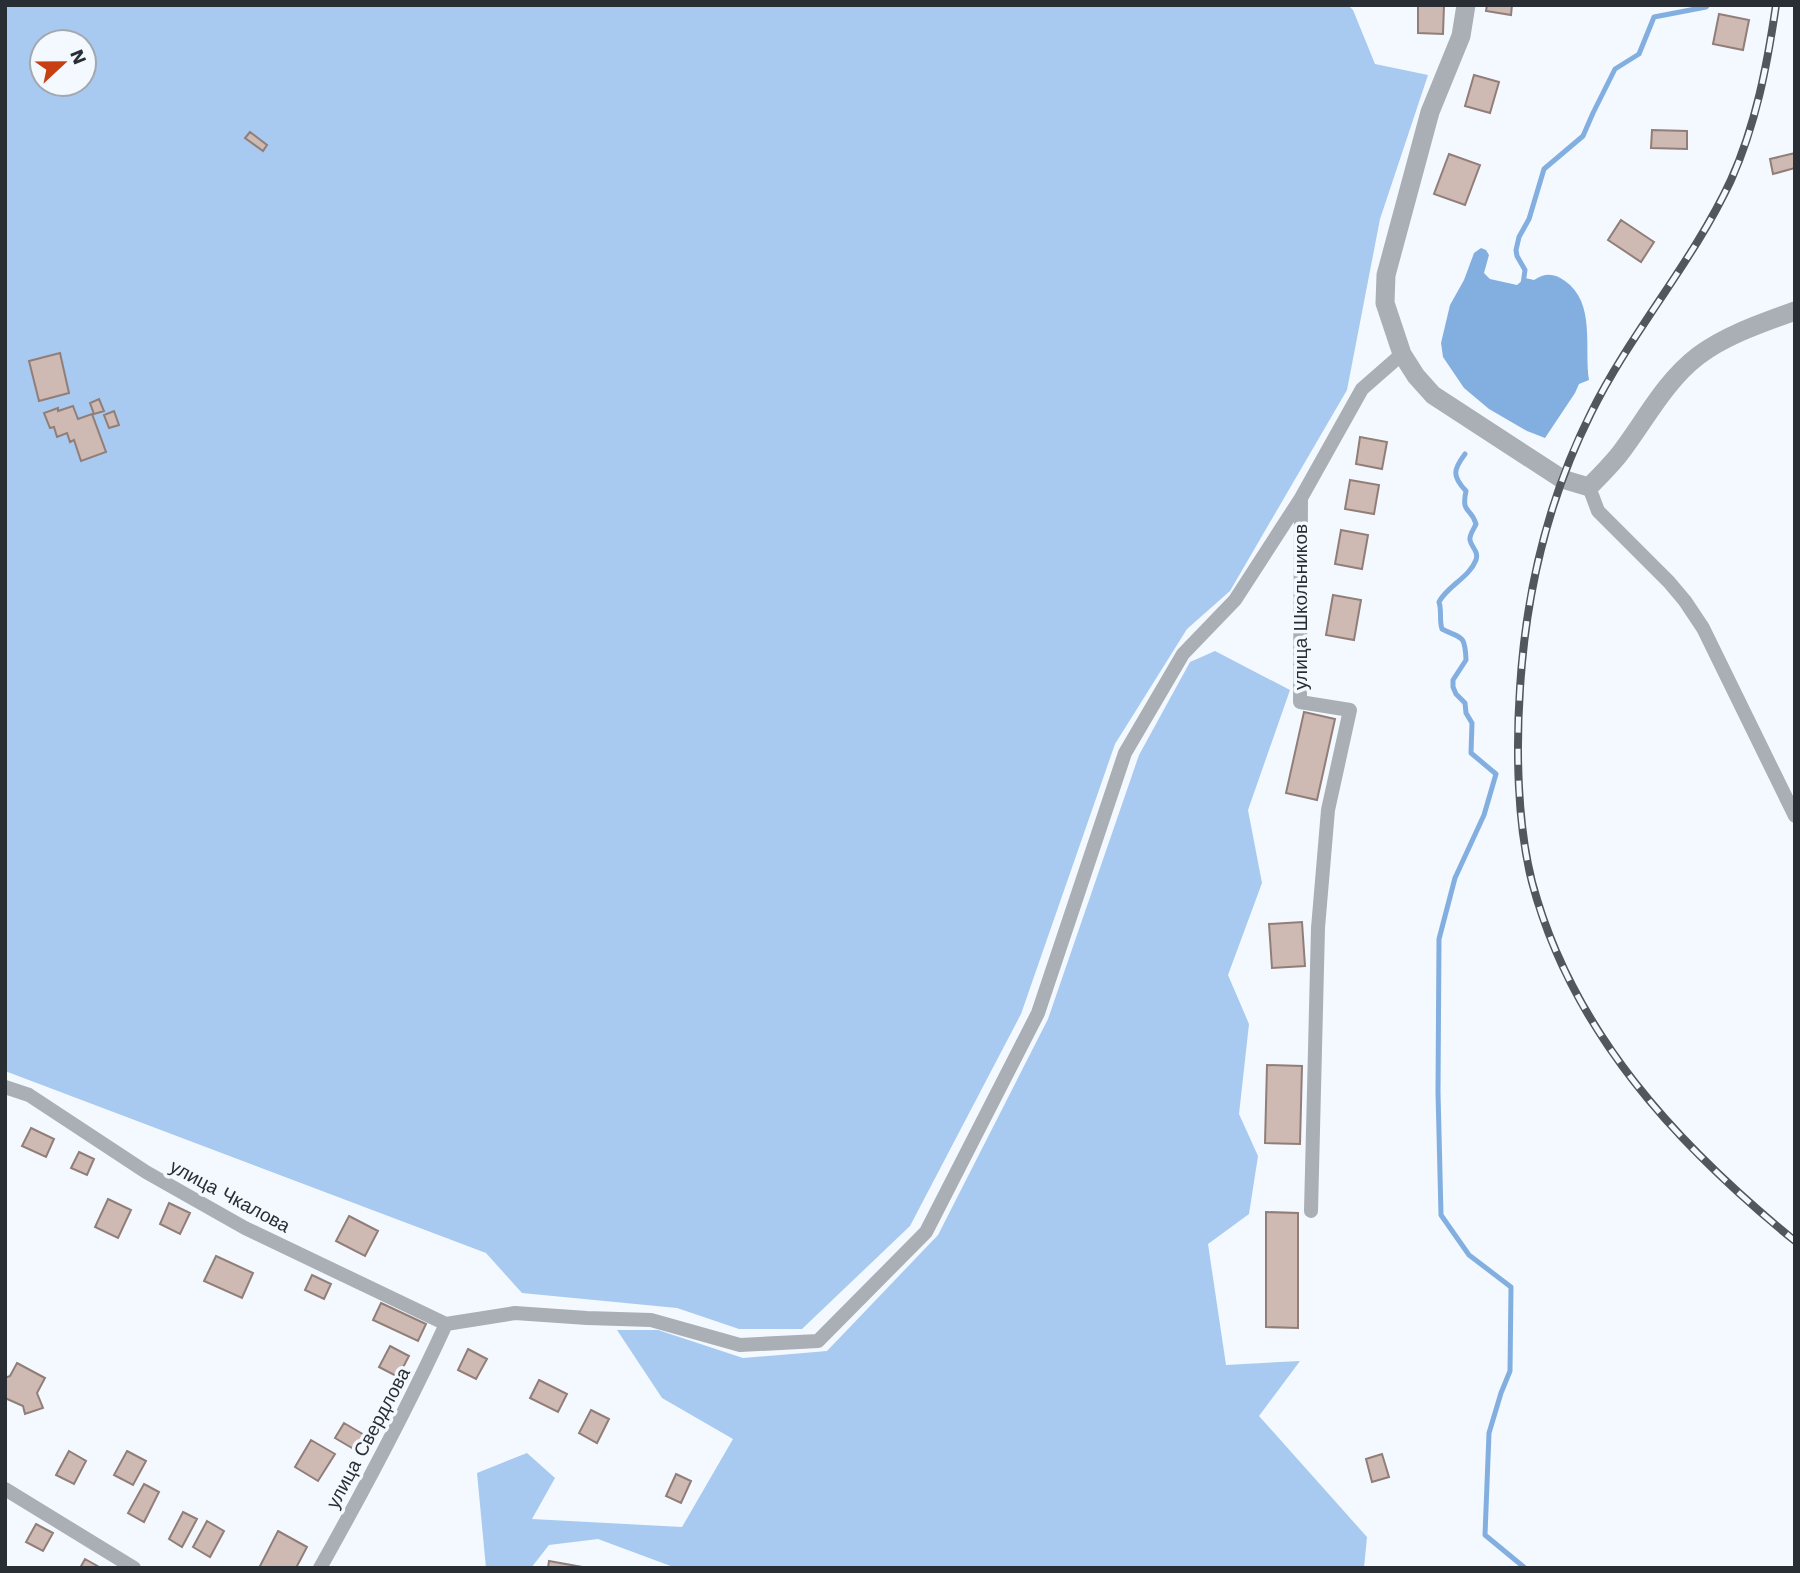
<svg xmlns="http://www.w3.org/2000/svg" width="1800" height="1573" font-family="'Work Sans',sans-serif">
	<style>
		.green { fill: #a8caf0; fill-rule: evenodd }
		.water { fill: #83afe0 }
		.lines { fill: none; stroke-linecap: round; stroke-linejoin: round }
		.stream { stroke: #83afe0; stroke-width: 5 }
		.building { fill: #ceb9b3; stroke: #917e78; stroke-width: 2 }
		.minor { stroke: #a9afb5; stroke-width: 14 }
		.tertiary { stroke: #a9afb5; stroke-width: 19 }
		.rail-casing { stroke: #52575d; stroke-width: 8 }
		.rail { stroke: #f3f9ff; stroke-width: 5; stroke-dasharray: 16; stroke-linecap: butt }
		.labels { text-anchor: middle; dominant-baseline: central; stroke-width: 7; stroke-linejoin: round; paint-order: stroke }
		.street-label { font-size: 19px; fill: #292e34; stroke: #f3f9ff }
	</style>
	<rect width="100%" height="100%" fill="#f3f9ff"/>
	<!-- green -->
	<path class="green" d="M 5,5 L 1348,5 L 1353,10 L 1375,64 L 1428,75 L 1380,219 L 1347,390 L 1230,591 L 1187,629 L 1115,744 L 1021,1014 L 910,1226 L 802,1329 L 739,1329 L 677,1308 L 522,1293 L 486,1253 L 5,1071 ZM 42,42 L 84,42 L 84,84 L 42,84 Z
		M 1215,651 L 1290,690 L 1248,810 L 1262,883 L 1228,975 L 1249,1024 L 1239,1114 L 1258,1156 L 1249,1214 L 1208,1244 L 1226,1365 L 1300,1361 L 1259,1416 L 1367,1537 L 1364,1568 L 676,1568 L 598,1539 L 549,1545 L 531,1568 L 486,1568 L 477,1473 L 527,1453 L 555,1478 L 532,1519 L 682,1527 L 733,1439 L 662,1398 L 617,1330 L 658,1330 L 743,1358 L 827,1351 L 938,1235 L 1048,1019 L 1139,755 L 1190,662 Z"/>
	<!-- water -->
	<path class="water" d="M 1481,248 L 1486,250 L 1489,255 L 1484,273 L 1490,279 L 1517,285 L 1525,278 L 1534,280 C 1545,273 1554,273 1565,281 C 1596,303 1584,347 1589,380 L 1579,384 L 1575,393 L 1545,438 L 1527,431 L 1489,409 L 1464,388 L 1443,357 L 1441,343 L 1450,305 L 1464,280 L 1474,253 Z"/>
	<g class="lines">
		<!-- stream -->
		<path class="stream" d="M 1523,284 L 1525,270 L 1517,256 L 1516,250 L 1519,237 L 1529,219 L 1544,169 L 1583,136 L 1593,113 L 1615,69 L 1639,54 L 1654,17 L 1706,7 L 1708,5
			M 1465,454 C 1453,470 1452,476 1466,491 C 1461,514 1471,507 1476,524 C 1474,529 1469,535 1470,540 C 1471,547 1479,551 1476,560 C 1469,578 1447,586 1439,602 C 1442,611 1439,620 1442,629 C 1461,639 1465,633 1466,660 L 1453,680 L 1453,687 L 1456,694 L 1465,703 L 1466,713 L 1472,723 L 1471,753 L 1496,774 L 1484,815 L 1455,878 L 1439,939 L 1438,1092 L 1441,1215 L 1469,1255 L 1511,1287 L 1510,1371 L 1501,1393 L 1489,1433 L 1485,1535 L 1525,1568"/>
	</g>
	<!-- building -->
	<path class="building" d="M 1418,5 L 1444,5 L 1443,34 L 1418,33 Z
		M 1487,5 L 1512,5 L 1511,15 L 1486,11 Z
		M 1719,14 L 1749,20 L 1743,50 L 1713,44 Z
		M 1474,75 L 1499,82 L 1490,113 L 1465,106 Z
		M 1652,130 L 1687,131 L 1687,149 L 1651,148 Z
		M 250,132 L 267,145 L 263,151 L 245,138 Z
		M 1795,153 L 1795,168 L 1773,174 L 1770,159 Z
		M 1449,154 L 1480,165 L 1465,205 L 1434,194 Z
		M 1621,220 L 1654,242 L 1641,262 L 1608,240 Z
		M 60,353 L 69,393 L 39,401 L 29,361 Z
		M 99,399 L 104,411 L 94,414 L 90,403 Z
		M 73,406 L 78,419 L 92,414 L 106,452 L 81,461 L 74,440 L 70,442 L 67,433 L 57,437 L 54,427 L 50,428 L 44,413 L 58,408 L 58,411 Z
		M 114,411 L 119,425 L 109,428 L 104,415 Z
		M 1360,437 L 1387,442 L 1382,469 L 1356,464 Z
		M 1350,480 L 1379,485 L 1374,514 L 1345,509 Z
		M 1341,530 L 1368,535 L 1362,569 L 1335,564 Z
		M 1333,595 L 1361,600 L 1354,640 L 1326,635 Z
		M 1304,712 L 1335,719 L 1317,800 L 1286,793 Z
		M 1302,922 L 1305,966 L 1272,968 L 1269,924 Z
		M 1267,1065 L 1302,1066 L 1300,1144 L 1265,1143 Z
		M 31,1128 L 54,1139 L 46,1157 L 22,1146 Z
		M 79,1152 L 94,1159 L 87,1175 L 71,1168 Z
		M 108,1199 L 131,1210 L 118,1238 L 95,1227 Z
		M 169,1203 L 190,1213 L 180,1234 L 160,1224 Z
		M 1266,1212 L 1298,1213 L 1298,1328 L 1266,1327 Z
		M 349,1216 L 378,1231 L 365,1256 L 336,1241 Z
		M 216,1256 L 253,1273 L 242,1298 L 204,1281 Z
		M 312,1275 L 331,1284 L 324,1299 L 305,1290 Z
		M 381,1303 L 426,1324 L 418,1341 L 373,1320 Z
		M 390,1346 L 409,1356 L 398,1377 L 379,1367 Z
		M 468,1349 L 487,1359 L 476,1379 L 458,1370 Z
		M 17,1363 L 45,1378 L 37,1393 L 43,1408 L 25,1414 L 23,1406 L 5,1398 L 5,1378 L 10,1376 Z
		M 539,1380 L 567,1394 L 558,1412 L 530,1398 Z
		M 591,1410 L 609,1419 L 597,1443 L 579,1433 Z
		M 344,1423 L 366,1436 L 357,1451 L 335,1438 Z
		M 311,1440 L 335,1454 L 318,1481 L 295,1467 Z
		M 69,1451 L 86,1461 L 74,1484 L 56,1475 Z
		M 127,1451 L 146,1461 L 133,1485 L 114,1475 Z
		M 1382,1454 L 1389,1477 L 1372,1482 L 1366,1459 Z
		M 676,1474 L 691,1481 L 681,1503 L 666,1496 Z
		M 144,1484 L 159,1492 L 144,1522 L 128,1513 Z
		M 183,1512 L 197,1519 L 182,1547 L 169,1539 Z
		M 207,1521 L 224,1531 L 210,1557 L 193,1547 Z
		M 36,1524 L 53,1533 L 43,1551 L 26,1542 Z
		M 278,1531 L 307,1547 L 296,1568 L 259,1568 Z
		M 85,1559 L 101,1568 L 80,1568 Z
		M 549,1561 L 588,1568 L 548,1568 Z"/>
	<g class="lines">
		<!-- minor -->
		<path class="minor" d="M 1589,487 L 1598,511 L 1669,582 L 1685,601 L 1703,628 L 1795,816
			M 1301,499 L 1300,702 L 1350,710 L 1328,810 L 1318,928 L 1311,1211
			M 5,1087 L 29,1095 L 146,1172 L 245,1228 L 446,1324
			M 446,1324 L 515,1313 L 587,1318 L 651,1320 L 740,1345 L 818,1341 L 926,1232 L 1038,1013 L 1125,753 L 1183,654 L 1235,600 L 1301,498 L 1362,389 L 1402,354
			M 5,1489 L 134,1568
			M 320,1568 C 365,1488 408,1407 446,1324"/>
		<!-- tertiary -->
		<path class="tertiary" d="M 1466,5 L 1461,36 L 1430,112 L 1386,275 L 1385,303 L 1402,354 L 1416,376 L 1433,395 L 1562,479 L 1589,487 C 1599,477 1609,467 1618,456 C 1644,423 1663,383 1698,356 C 1726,335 1762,323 1795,311"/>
		<!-- rail casing -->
		<g class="rail-casing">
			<path id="rail" d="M 1776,5 C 1767,66 1756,124 1731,180 C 1693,262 1631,332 1591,413 C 1548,499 1526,592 1520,688 C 1516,748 1517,823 1532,882 C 1572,1032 1677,1145 1795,1241"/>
		</g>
		<!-- rail -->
		<use href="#rail" class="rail"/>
	</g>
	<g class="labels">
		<!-- street labels -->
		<g class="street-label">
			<text transform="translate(1300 607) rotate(-90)">улица Школьников</text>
			<text transform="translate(230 1196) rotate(28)">улица Чкалова</text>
			<text transform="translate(368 1438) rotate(-62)">улица Свердлова</text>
		</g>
	</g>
	<!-- border -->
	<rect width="1800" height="1573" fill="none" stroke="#292e34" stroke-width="14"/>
	<!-- north arrow -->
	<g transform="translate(63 63) rotate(68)"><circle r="33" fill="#f3f9ff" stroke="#a2a8ae" stroke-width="2"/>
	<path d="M0-5L12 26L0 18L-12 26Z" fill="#c73f12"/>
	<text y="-10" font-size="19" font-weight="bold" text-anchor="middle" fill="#292e34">N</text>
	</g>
</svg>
